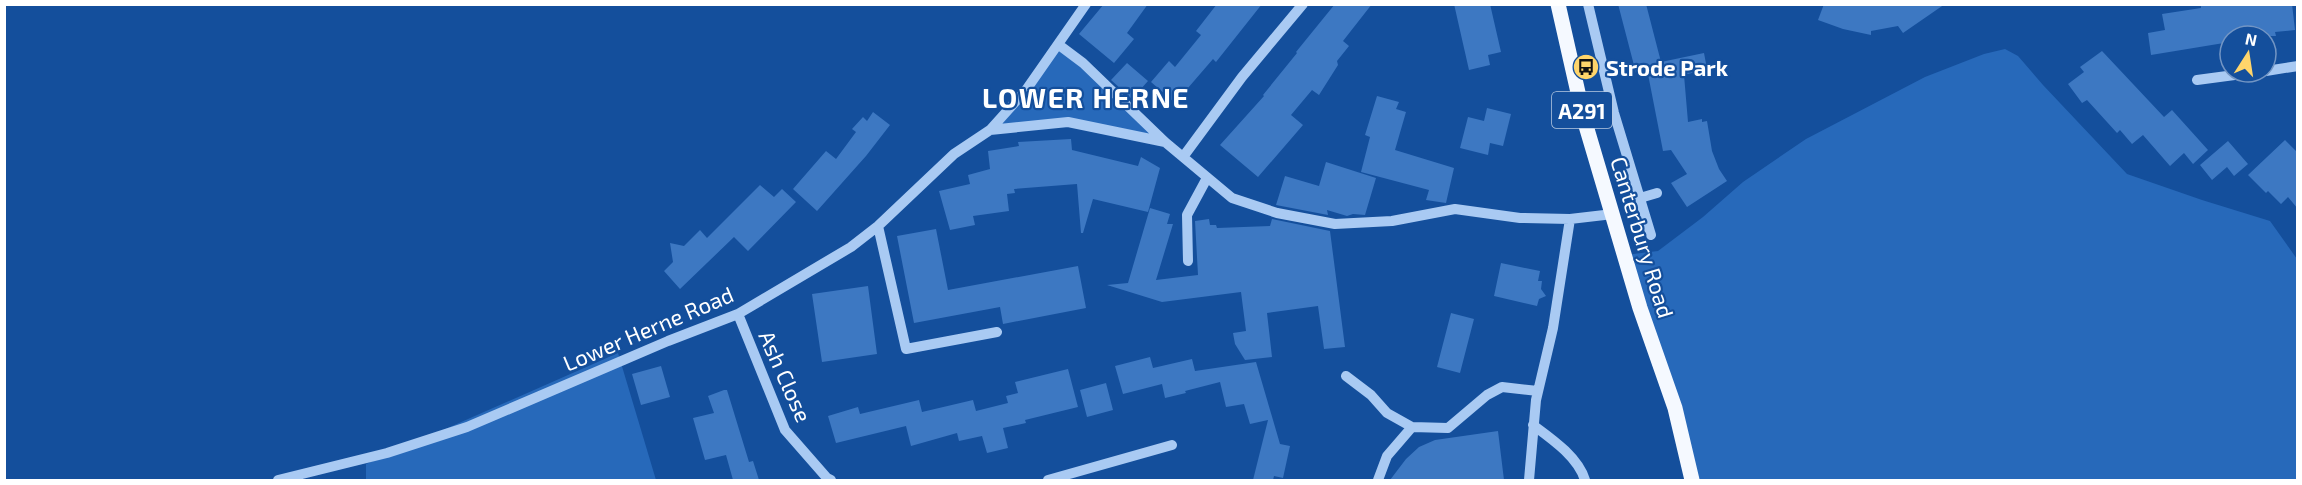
<svg xmlns="http://www.w3.org/2000/svg" width="2302" height="485" font-family="'Exo 2',sans-serif">
	<style>
		.green { fill: #2769ba }
		.building { fill: #3d78c2 }
		.lines { fill: none; stroke-linecap: round; stroke-linejoin: round }
		.minor { stroke: #a9caf3; stroke-width: 10 }
		.major { stroke: #f5f9ff; stroke-width: 15 }
		.labels { text-anchor: middle; dominant-baseline: central; stroke-width: 4.5; stroke-linejoin: round; paint-order: stroke }
		.shield { fill: #144f9c; stroke: #b8cae1; stroke-width: 1.5 }
		.shield-label { font-size: 21px; font-weight: bold; fill: #fff }
		.poi-label { font-size: 22px; font-weight: bold; fill: #fff; stroke: #144f9c; text-anchor: start }
		.street-label { font-size: 22px; fill: #fff; stroke: #144f9c }
		.district-label { font-size: 28px; font-weight: bold; letter-spacing: 1.5px; fill: #fff; stroke: #144f9c }
	</style>
	<rect width="100%" height="100%" fill="#144f9c"/>
	<!-- green -->
	<path class="green" d="M 1059,45 L 1165,142 L 1068,122 L 990,130 Z
		M 2005,49 L 2018,56 L 2043,85 L 2127,174 L 2202,200 L 2270,221 L 2297,259 L 2297,480 L 1692,480 L 1625,255 L 1658,251 L 1703,217 L 1743,182 L 1806,139 L 1925,77 L 1984,54 Z
		M 618,353 L 656,480 L 366,480 L 366,464 Z"/>
	<!-- building -->
	<path class="building" d="M 1104,4 L 1148,4 L 1127,33 L 1134,39 L 1114,63 L 1079,34 Z
		M 1217,4 L 1262,4 L 1216,62 L 1213,59 L 1175,103 L 1151,82 L 1169,61 L 1175,67 L 1201,35 L 1196,31 Z
		M 1335,4 L 1372,4 L 1343,41 L 1349,46 L 1337,61 L 1338,65 L 1319,95 L 1312,90 L 1291,115 L 1303,125 L 1258,177 L 1220,145 L 1264,96 L 1263,95 L 1297,53 L 1296,52 Z
		M 1454,4 L 1490,4 L 1501,52 L 1488,55 L 1490,65 L 1469,70 Z
		M 1618,4 L 1646,4 L 1661,62 L 1704,53 L 1707,69 L 1684,75 L 1688,122 L 1702,119 L 1702,122 L 1707,121 L 1712,151 L 1719,169 L 1727,181 L 1687,207 L 1671,183 L 1687,174 L 1671,150 L 1663,151 L 1647,69 L 1636,73 Z
		M 1824,4 L 1945,4 L 1903,33 L 1898,26 L 1871,31 L 1871,35 L 1843,29 L 1818,20 Z
		M 2201,4 L 2292,4 L 2295,30 L 2275,32 L 2276,36 L 2230,36 L 2230,42 L 2151,55 L 2148,33 L 2165,30 L 2162,14 L 2201,8 Z
		M 2102,51 L 2164,117 L 2172,110 L 2208,150 L 2193,164 L 2184,153 L 2170,166 L 2143,135 L 2132,144 L 2120,130 L 2117,133 L 2087,100 L 2082,103 L 2068,84 L 2084,72 L 2080,67 Z
		M 1127,63 L 1148,81 L 1132,99 L 1111,80 Z
		M 1377,96 L 1399,102 L 1396,109 L 1406,112 L 1395,150 L 1454,168 L 1446,203 L 1426,200 L 1429,190 L 1361,172 L 1370,137 L 1365,135 Z
		M 1487,108 L 1511,114 L 1503,146 L 1490,143 L 1488,155 L 1460,148 L 1468,117 L 1484,121 Z
		M 873,112 L 890,125 L 866,156 L 817,211 L 793,189 L 826,151 L 836,159 L 856,132 L 852,129 L 863,117 L 867,121 Z
		M 1071,139 L 1072,150 L 1138,166 L 1141,157 L 1160,168 L 1148,212 L 1093,199 L 1083,233 L 1081,233 L 1077,184 L 1014,189 L 1015,193 L 1007,194 L 1009,211 L 973,216 L 975,225 L 950,230 L 939,191 L 970,184 L 968,175 L 990,169 L 988,151 L 1019,146 L 1018,142 Z
		M 2285,140 L 2298,153 L 2298,209 L 2288,197 L 2281,204 L 2268,191 L 2266,193 L 2248,175 Z
		M 2228,141 L 2248,164 L 2234,176 L 2227,167 L 2212,180 L 2200,165 Z
		M 1326,162 L 1376,178 L 1365,215 L 1353,214 L 1347,216 L 1327,210 L 1328,215 L 1276,205 L 1285,176 L 1319,186 Z
		M 760,185 L 774,197 L 782,189 L 796,202 L 748,251 L 734,237 L 680,289 L 664,271 L 673,262 L 670,243 L 684,246 L 700,230 L 707,238 Z
		M 1150,208 L 1170,214 L 1167,224 L 1173,224 L 1156,280 L 1198,275 L 1195,221 L 1209,219 L 1210,225 L 1216,225 L 1217,228 L 1270,226 L 1272,219 L 1330,231 L 1345,347 L 1324,349 L 1318,306 L 1267,313 L 1272,357 L 1245,360 L 1235,344 L 1233,333 L 1246,331 L 1241,292 L 1162,302 L 1107,285 L 1128,283 Z
		M 936,229 L 948,290 L 1078,266 L 1086,308 L 1003,324 L 1000,307 L 914,323 L 897,236 Z
		M 1501,263 L 1540,271 L 1538,281 L 1542,281 L 1541,289 L 1546,296 L 1539,299 L 1537,306 L 1494,296 Z
		M 868,286 L 877,354 L 822,362 L 812,294 Z
		M 1451,313 L 1474,319 L 1460,373 L 1437,367 Z
		M 1150,357 L 1153,368 L 1192,359 L 1195,371 L 1256,362 L 1280,444 L 1290,446 L 1283,478 L 1274,476 L 1273,480 L 1253,480 L 1268,420 L 1250,424 L 1244,404 L 1226,407 L 1220,382 L 1185,391 L 1186,393 L 1165,398 L 1162,384 L 1123,394 L 1115,366 Z
		M 661,366 L 670,397 L 641,405 L 632,374 Z
		M 1068,369 L 1078,407 L 1025,420 L 1026,423 L 1003,428 L 1008,448 L 987,453 L 982,436 L 959,441 L 957,433 L 911,446 L 906,426 L 836,443 L 828,416 L 858,407 L 860,414 L 919,400 L 922,412 L 973,400 L 976,411 L 1008,403 L 1006,396 L 1018,393 L 1015,382 Z
		M 1106,383 L 1113,410 L 1087,417 L 1080,390 Z
		M 724,390 L 727,390 L 749,462 L 753,461 L 759,480 L 733,480 L 726,455 L 705,460 L 693,418 L 714,413 L 708,396 Z
		M 1498,431 L 1504,480 L 1390,480 L 1406,459 L 1419,447 L 1435,440 Z"/>
	<g class="lines">
		<!-- minor -->
		<path class="minor" d="M 1588,4 L 1614,113 L 1651,235
			M 1059,45 L 1083,63 L 1165,142 L 1232,198 L 1277,213 L 1335,224 L 1392,221 L 1455,209 L 1520,218 L 1570,219 L 1613,214
			M 2266,71 L 2298,66
			M 2197,80 L 2257,72
			M 990,130 L 1026,90 L 1086,4
			M 1183,157 L 1242,77 L 1303,4
			M 1640,198 L 1657,193
			M 878,226 L 906,349 L 997,332
			M 1188,261 L 1187,215 L 1207,178
			M 738,314 L 785,430 L 827,478 L 831,480
			M 1346,376 L 1371,395 L 1387,413 L 1412,427
			M 1533,425 C 1552,439 1578,457 1585,480
			M 278,480 L 387,453 L 467,427 L 668,341 L 738,314 L 851,247 L 878,226 L 954,154 L 990,130 L 1068,122 L 1165,142
			M 1048,480 L 1172,445
			M 1378,480 L 1387,456 L 1412,427 L 1448,428 L 1487,395 L 1502,387 L 1538,391
			M 1529,480 L 1536,400 L 1553,328 L 1570,219"/>
		<!-- major -->
		<path class="major" d="M 1558,4 L 1584,119 L 1640,308 L 1675,408 L 1692,480"/>
	</g>
	<!-- icons -->
	<defs>
		<g id="bus-disc" transform="scale(1.35)"><circle r="9.5" fill="#ffd56b" stroke="#144f9c"/><path d="M-5-6H5V4H4V6H2V4H-2V6H-4V4H-5ZM-3.5-4V0h7V-4ZM-3.5 1.2v1.5H-2V1.2ZM2 1.2v1.5H3.5V1.2Z" fill="#111"/></g>
	</defs>
	<g fill-rule="evenodd">
		<use href="#bus-disc" x="1586" y="67"/>
	</g>
	<g class="labels">
		<!-- shield labels -->
		<rect class="shield" x="1552" y="92" width="60" height="36" rx="4.5"/>
		<g class="shield-label">
			<text x="1582" y="110">A291</text>
		</g>
		<!-- poi labels -->
		<g class="poi-label">
			<text x="1606" y="67">Strode Park</text>
		</g>
		<!-- street labels -->
		<g class="street-label">
			<text transform="translate(1643 237) rotate(73)">Canterbury Road</text>
			<text transform="translate(648 328) rotate(-23)">Lower Herne Road</text>
			<text transform="translate(786 376) rotate(66)">Ash Close</text>
		</g>
		<!-- district labels -->
		<g class="district-label">
			<text x="1086" y="97">LOWER HERNE</text>
		</g>
	</g>
	<!-- border -->
	<rect width="2302" height="485" fill="none" stroke="#ffffff" stroke-width="12"/>
	<!-- north arrow -->
	<g transform="translate(2248 54) rotate(12)"><circle r="28" fill="#144f9c" stroke="#7295c4" stroke-width="1.5"/>
	<path d="M0-4.5L10 22L0 15L-10 22Z" fill="#ffd56b"/>
	<text y="-9" font-size="16" font-weight="bold" text-anchor="middle" fill="#ffffff">N</text>
	</g>
</svg>
